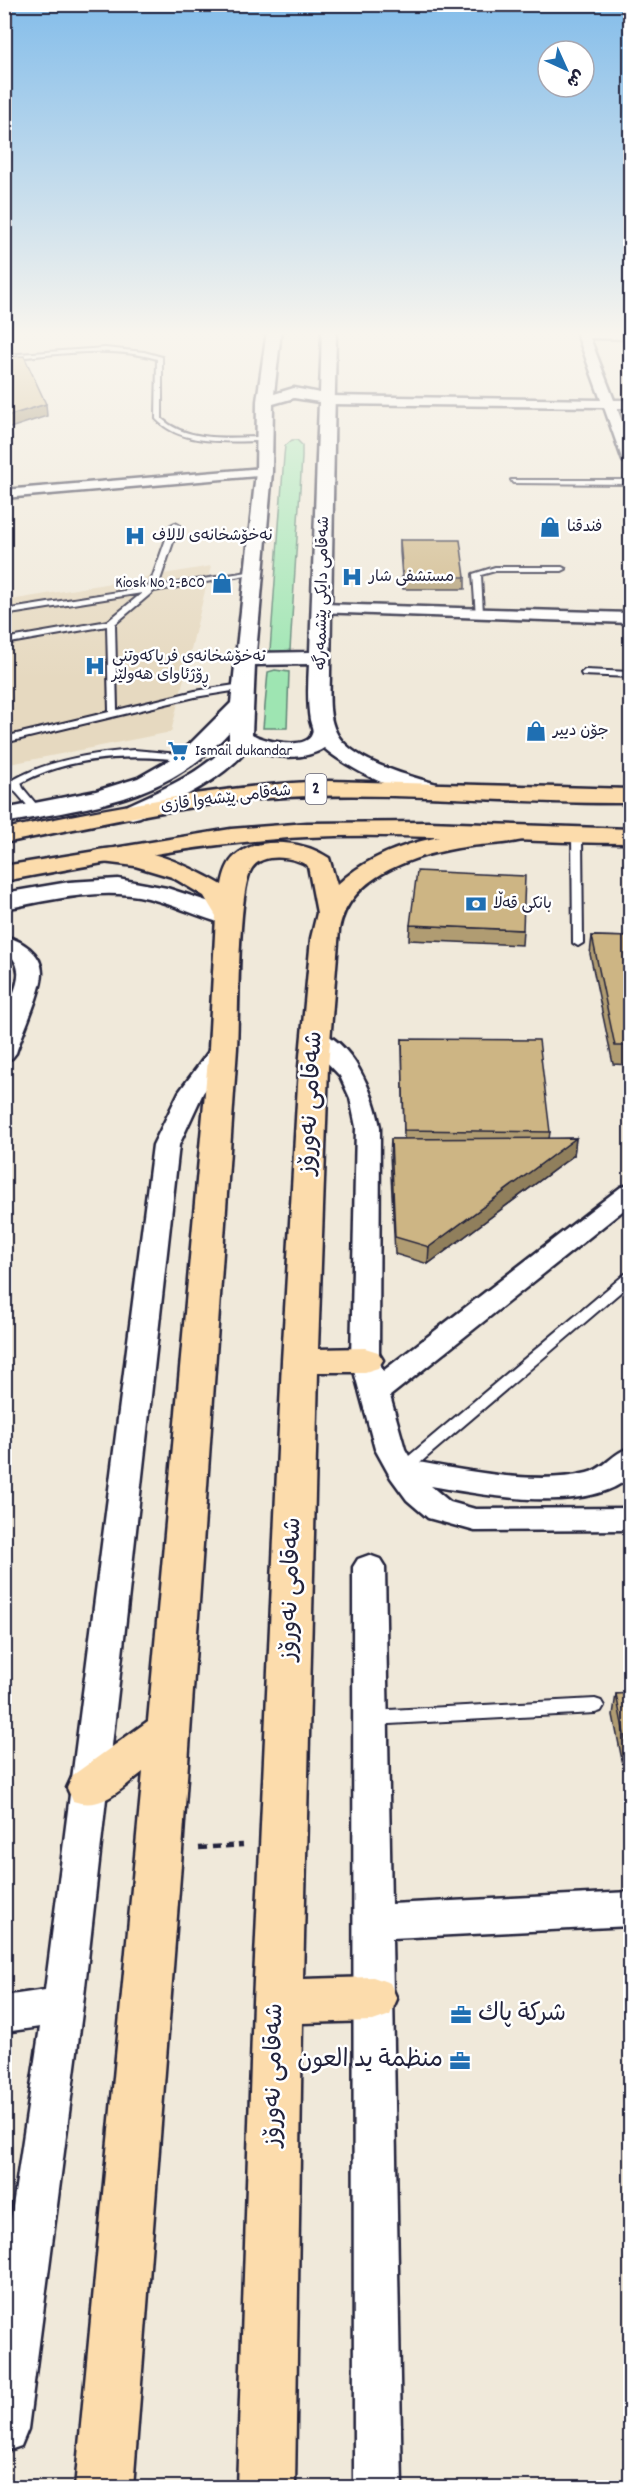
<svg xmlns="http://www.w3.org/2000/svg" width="635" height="2492" font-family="Dekko,'Playpen Sans Arabic',sans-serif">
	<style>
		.built { fill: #e6d9c0 }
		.green { fill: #9ee5b2; stroke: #608476; stroke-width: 1.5 }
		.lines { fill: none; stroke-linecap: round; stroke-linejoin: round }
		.lane-casing { stroke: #22223b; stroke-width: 4 }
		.street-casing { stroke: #22223b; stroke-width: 5 }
		.secondary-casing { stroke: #22223b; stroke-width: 5 }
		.primary-casing { stroke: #22223b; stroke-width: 5 }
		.highway-casing { stroke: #22223b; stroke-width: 5 }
		.path { stroke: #22223b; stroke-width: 4.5; stroke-dasharray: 8 5; stroke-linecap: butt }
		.lane { fill: #fff; fill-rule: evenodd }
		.street { fill: #fff; fill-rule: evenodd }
		.secondary { fill: #fff; fill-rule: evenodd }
		.primary { fill: #fcdcac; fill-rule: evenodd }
		.highway { fill: #fcdcac; fill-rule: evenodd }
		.wall { fill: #b09c72; stroke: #22223b; stroke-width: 1.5 }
		.shaded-wall { fill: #907f5c; stroke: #22223b; stroke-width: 1.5 }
		.building { fill: #cdb584; stroke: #22223b; stroke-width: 1.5 }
		.labels { text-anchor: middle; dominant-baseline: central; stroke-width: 5; stroke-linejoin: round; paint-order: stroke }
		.far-poi-label { font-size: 16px; fill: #22223b; stroke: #fff; text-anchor: start }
		.far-street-label { font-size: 16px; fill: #22223b; stroke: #fff }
		.shield { fill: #fff; stroke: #646476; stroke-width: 1.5 }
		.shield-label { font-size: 18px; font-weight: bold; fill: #22223b }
		.near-street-label { font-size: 24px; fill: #22223b; stroke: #fff }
		.near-poi-label { font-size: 24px; fill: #22223b; stroke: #fff; text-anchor: start }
	</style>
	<rect width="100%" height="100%" fill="#f0e9da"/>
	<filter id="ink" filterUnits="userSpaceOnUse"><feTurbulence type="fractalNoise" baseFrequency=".0167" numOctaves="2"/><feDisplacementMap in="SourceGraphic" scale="12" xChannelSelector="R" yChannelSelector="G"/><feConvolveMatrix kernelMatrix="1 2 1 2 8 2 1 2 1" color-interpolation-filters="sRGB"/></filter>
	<g filter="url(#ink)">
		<!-- built -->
		<path class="built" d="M 211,566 L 171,732 L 5,765 L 5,601 Z"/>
		<!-- green -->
		<path class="green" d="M 292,440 L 297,440 L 302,445 L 302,457 L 290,650 L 282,653 L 270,651 L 284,456 L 285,446 Z
			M 275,670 L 289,672 L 287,728 L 263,728 L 268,672 Z"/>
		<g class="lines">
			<!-- lane casing -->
			<g class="lane-casing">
				<path id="lane" d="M 105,348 L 144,352 L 162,357 L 162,419 C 189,443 233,437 266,437 L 269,439 L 266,441 C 231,441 182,447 156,419 L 157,359 C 108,345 55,355 4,359 L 4,355 Z
					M 511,480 L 630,480 L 630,484 L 513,483 Z
					M 175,523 L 179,525 L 158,586 L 254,571 L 258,573 L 154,591 L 115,624 L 117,710 L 195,691 L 242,684 L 245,685 L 245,689 L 195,697 L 4,743 L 4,737 L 109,712 L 107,626 L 4,644 L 4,639 L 108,621 L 142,593 L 4,615 L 4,610 L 149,587 L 171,525 Z
					M 495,567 L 562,567 L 566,569 L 562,571 L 495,571 L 481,575 L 483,614 L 476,616 L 473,574 Z
					M 585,670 L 630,672 L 630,677 L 582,675 L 581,673 Z
					M 134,750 L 190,755 L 195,758 L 190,761 C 134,754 72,755 21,783 L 23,788 L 41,810 L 36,813 L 33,812 L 13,789 L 13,780 C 48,760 94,753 134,750 Z
					M 577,831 L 582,834 L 583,943 L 578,946 L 573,943 L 572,834 Z
					M 630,1273 L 630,1284 L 407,1474 L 397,1474 L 394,1470 L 397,1466 L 625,1274 Z
					M 595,1699 L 601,1701 L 604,1706 L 601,1711 L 595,1713 L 370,1725 L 364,1723 L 361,1718 L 364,1713 L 370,1711 Z"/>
			</g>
			<!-- street casing -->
			<g class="street-casing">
				<path id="street" d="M 576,331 L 630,333 L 630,339 L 590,338 L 614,400 L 630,400 L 630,408 L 617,408 L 630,444 L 630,465 L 623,461 L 604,407 L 327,404 L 321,400 L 327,396 L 601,400 Z
					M 264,468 L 271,472 L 269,475 L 4,498 L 4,490 Z
					M 322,604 L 630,613 L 630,623 L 316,612 L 314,609 Z
					M 4,936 C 21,940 42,953 42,973 C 42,991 22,1034 16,1053 L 12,1058 L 4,1060 C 4,1047 2,1030 5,1018 C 11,992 32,970 4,950 Z
					M 315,1030 C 352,1039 374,1093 380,1127 L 379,1360 L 383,1371 L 621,1187 L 630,1185 L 630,1205 L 390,1396 L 405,1449 L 412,1461 C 465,1470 535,1486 587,1473 C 605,1469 613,1452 630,1448 L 630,1477 C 586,1515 484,1495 431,1486 L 450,1502 L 475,1509 L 630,1508 L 630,1530 L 475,1531 L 428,1518 L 407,1500 L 391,1478 L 375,1449 L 351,1360 L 356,1127 L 350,1098 L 340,1076 L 303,1037 L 307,1032 Z
					M 223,1041 L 231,1043 L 235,1048 L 203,1093 L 179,1145 L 83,2005 L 28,2429 L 21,2446 L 4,2452 L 4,2266 L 40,2027 L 4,2032 L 4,1996 L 45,1990 L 153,1145 L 179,1092 L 215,1043 Z
					M 369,1555 L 380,1559 L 385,1567 L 391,1904 L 630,1892 L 630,1926 L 392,1938 L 402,2488 L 354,2488 L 353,1567 L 358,1559 Z"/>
			</g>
			<!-- secondary casing -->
			<g class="secondary-casing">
				<path id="secondary" d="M 267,331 L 281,331 L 274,394 L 294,388 L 320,393 L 322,331 L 336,331 L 330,672 C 330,690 327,715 336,732 C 350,761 409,776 437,784 L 441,789 L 437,794 C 410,801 345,767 324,748 C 303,762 271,757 248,749 C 219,782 180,799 140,817 L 132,819 L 124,817 L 120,812 L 124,807 C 161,790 201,774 229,743 L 229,732 C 166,801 92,807 4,823 L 4,809 L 96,791 L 138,778 L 180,754 L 231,703 L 256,472 L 257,401 ZM 294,398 L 319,402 L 310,652 L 256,653 L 272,472 L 273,404 ZM 309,664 C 308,683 307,702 310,720 C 311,725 314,730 312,734 C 306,751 263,741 252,734 L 255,665 Z
					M 118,879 L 167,888 L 237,911 L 241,917 L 237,923 L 228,925 C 201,918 175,905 148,898 C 101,887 51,900 4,909 L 4,893 L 69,882 Z"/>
			</g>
			<!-- primary casing -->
			<g class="primary-casing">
				<path id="primary" d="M 517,827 L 526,829 L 529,834 L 526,839 C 508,844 489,844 471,846 C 421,853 349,873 339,930 L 328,1067 L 318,1349 L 365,1348 L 378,1352 L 383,1360 L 378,1368 L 365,1372 L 318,1372 L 303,1979 L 373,1977 L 390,1983 L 397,1999 L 390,2015 L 373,2021 L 302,2023 L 295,2488 L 237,2488 L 253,2002 L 282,1361 L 299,1067 L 311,938 L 317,913 L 308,866 C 295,857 263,852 252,868 C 237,891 239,1014 237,1048 L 182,1851 L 133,2488 L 75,2488 L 143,1772 C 120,1789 103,1811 73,1801 L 67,1788 L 73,1775 L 148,1721 L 209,1048 L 216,916 L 204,896 L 172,877 L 135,866 L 94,861 L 91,856 L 94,851 C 136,840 187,865 222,885 C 224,873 228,860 239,853 C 263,836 306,842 329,858 L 337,885 C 384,840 455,832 517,827 Z"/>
			</g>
			<!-- highway casing -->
			<g class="highway-casing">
				<path id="highway" d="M 329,781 L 630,789 L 630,803 C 516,804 401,791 286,797 C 191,802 98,825 4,843 L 4,829 C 113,808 219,785 329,781 Z
					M 428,822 L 630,829 L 630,843 C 522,843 415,832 307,837 C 205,842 105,863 4,881 L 4,866 L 231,829 L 307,823 Z"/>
			</g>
			<!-- path -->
			<path class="path" d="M 199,1848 L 243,1845"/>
			<!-- lane -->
			<use href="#lane" class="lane"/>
			<!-- street -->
			<use href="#street" class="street"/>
			<!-- secondary -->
			<use href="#secondary" class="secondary"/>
			<!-- primary -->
			<use href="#primary" class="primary"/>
			<!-- highway -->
			<use href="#highway" class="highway"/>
		</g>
		<!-- wall -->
		<path class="wall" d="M 400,540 L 465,577 L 465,589 L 403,589 L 400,552 Z
			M 410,925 L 523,930 L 522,945 L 409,940 Z
			M 592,936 L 630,937 L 630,1065 L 613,1064 L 590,954 Z
			M 402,1039 L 550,1132 L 549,1139 L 576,1138 L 574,1155 L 428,1264 L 395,1254 L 390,1155 L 391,1139 L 404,1139 Z
			M 630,1693 L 630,1800 L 613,1715 L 616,1694 Z"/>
		<!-- shaded-wall -->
		<path class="shaded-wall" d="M 46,404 L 47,416 L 4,430 L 4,417 Z
			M 576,1138 L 574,1155 L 428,1264 L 429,1247 Z"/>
		<!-- building -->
		<path class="building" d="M 24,356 L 46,404 L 4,417 L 4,357 Z
			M 400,540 L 460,540 L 465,577 L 403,577 Z
			M 417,871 L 525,876 L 523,930 L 410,925 Z
			M 592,936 L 630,937 L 630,1046 L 615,1046 Z
			M 402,1039 L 539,1040 L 550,1132 L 404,1130 Z
			M 576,1138 L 429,1247 L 395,1237 L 391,1139 Z
			M 630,1693 L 630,1764 L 616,1694 Z"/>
	</g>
	<!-- sky -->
	<linearGradient id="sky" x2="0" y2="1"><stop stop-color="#84bdea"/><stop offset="0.49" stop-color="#f8f5ee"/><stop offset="1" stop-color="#f8f5ee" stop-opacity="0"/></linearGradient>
	<rect width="635" height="680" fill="url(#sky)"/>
	<!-- icons -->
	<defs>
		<g id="shop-bare" transform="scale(1.62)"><path d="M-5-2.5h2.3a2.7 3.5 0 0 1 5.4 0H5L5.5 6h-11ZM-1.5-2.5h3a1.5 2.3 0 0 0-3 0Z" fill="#1f6fb2" stroke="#fff" stroke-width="2.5" paint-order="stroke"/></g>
		<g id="hospital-bare" transform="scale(1.62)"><path d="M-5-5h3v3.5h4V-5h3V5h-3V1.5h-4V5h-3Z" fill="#1f6fb2" stroke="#fff" stroke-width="2.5" paint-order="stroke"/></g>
		<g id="supermarket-bare" transform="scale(1.62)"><path d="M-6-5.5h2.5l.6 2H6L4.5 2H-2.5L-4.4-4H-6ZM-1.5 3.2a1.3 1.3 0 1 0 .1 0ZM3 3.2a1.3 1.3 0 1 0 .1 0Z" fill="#1f6fb2" stroke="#fff" stroke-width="2.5" paint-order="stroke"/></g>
		<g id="bank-bare" transform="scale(1.62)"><path d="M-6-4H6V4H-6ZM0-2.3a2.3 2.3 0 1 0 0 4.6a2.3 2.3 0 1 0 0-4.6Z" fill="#1f6fb2" stroke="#fff" stroke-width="2.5" paint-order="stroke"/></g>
		<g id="office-bare" transform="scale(1.62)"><path d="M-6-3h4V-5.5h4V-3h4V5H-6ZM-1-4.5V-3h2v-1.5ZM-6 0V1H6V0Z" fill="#1f6fb2" stroke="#fff" stroke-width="2.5" paint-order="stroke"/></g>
	</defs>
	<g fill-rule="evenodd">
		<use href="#shop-bare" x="550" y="527"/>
		<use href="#hospital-bare" x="135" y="536"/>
		<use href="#hospital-bare" x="352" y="577"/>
		<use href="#shop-bare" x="222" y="583"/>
		<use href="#hospital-bare" x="95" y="666"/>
		<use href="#shop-bare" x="536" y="731"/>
		<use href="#supermarket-bare" x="178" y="751"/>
		<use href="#bank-bare" x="476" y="904"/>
		<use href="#office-bare" x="461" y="2015"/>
		<use href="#office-bare" x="460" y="2061"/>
	</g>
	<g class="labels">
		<!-- far-poi labels -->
		<g class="far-poi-label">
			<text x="567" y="527">فندقنا</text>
			<text x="152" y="536">نەخۆشخانەی لالاف</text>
			<text x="369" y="577">مستشفى شار</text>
			<text x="205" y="583" text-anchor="end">Kiosk No 2-BC0</text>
			<text x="112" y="657">نەخۆشخانەی فریاکەوتنی<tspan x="112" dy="18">ڕۆژئاوای هەولێر</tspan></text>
			<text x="553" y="731">جۆن دییر</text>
			<text x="195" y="751">Ismail dukandar</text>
			<text x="493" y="904">بانکی قەڵا</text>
		</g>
		<!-- far-street labels -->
		<g class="far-street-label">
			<text transform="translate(323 593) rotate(-89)">شەقامی دایکی پێشمەرگە</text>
			<text transform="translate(226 799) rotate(-7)">شەقامی پێشەوا قازی</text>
		</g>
		<!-- shield labels -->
		<rect class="shield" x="305.5" y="774" width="21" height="30" rx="4.5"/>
		<g class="shield-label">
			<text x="316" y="789">2</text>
		</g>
		<!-- near-street labels -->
		<g class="near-street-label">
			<text transform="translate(312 1103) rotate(-87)">شەقامی نەورۆز</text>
			<text transform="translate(292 1589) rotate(-88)">شەقامی نەورۆز</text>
			<text transform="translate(275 2075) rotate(-89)">شەقامی نەورۆز</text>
		</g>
		<!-- near-poi labels -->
		<g class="near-poi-label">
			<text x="478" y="2015">شركة پاك</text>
			<text x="443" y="2061" text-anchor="end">منظمة يد العون</text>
		</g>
	</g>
	<!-- margin -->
	<rect width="635" height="2492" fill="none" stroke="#fff" stroke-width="24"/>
	<rect x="12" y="12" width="611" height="2468" fill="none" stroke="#22223b" stroke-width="2" filter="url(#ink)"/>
	<!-- north arrow -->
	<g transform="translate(566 69) rotate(135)"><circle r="28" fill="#ffffff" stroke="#a7a7b1" stroke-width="1.5"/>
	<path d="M0-4.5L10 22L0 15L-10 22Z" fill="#1f6fb2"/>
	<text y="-9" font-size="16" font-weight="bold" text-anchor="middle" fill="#22223b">ش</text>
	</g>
</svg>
